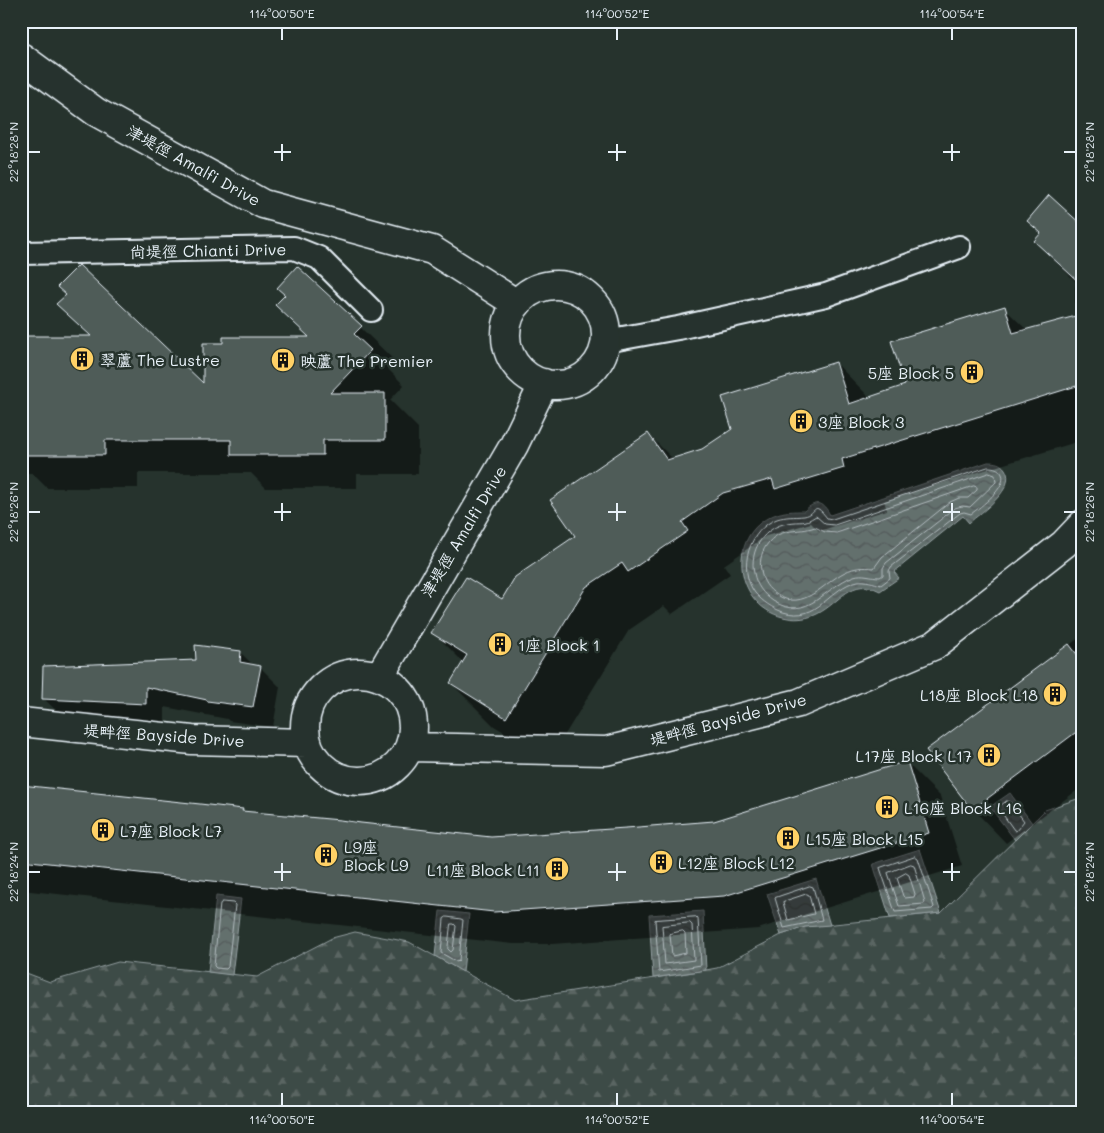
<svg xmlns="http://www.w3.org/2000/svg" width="1104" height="1133" font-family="Mali,'LXGW WenKai TC',sans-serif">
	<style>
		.forest { fill: url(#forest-firs); stroke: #939ea0 }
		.water { fill: url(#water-waves); stroke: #98a3a5 }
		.shadow { fill: #0007 }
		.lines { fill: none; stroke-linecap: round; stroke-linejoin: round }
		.shore { stroke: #b3bdc0; stroke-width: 1 }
		.building { fill: #505c59; stroke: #e8f1f8 }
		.lane-casing { stroke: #e8f1f8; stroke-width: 26 }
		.street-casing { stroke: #e8f1f8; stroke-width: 31 }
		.lane { stroke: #26332d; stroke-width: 22 }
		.street { stroke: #26332d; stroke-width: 28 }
		.ticks { fill: none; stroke: #e8f1f8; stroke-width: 2 }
		.labels { text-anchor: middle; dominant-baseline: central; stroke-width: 5; stroke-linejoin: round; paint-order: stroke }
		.street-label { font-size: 16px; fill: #e8f1f8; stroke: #26332d }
		.poi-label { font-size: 16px; fill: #e8f1f8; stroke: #26332d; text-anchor: start }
		.neatline { fill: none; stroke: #e8f1f8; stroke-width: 2 }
		.ticks-label { font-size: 12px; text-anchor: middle; fill: #e8f1f8 }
	</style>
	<defs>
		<pattern id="forest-firs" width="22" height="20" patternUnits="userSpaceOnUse" patternTransform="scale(1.25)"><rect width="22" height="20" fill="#3e4b47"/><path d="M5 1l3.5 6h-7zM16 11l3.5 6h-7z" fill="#5a6562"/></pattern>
		<pattern id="water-waves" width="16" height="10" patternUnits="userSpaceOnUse" patternTransform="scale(1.25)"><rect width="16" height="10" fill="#636f6d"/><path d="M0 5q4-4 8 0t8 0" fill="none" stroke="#535a5a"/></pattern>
	</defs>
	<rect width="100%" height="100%" fill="#26332d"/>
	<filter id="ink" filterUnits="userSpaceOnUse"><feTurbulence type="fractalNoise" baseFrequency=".02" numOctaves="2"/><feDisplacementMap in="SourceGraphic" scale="10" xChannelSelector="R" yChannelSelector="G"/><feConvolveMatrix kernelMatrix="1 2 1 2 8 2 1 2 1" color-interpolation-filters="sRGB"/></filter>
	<g filter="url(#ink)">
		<!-- forest -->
		<path class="forest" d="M 1083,797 L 1083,1112 L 21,1112 L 21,971 L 50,982 L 118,962 L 257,977 L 332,938 L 355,932 L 409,942 L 515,1000 L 706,970 L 717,968 L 781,935 L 805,927 L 941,913 L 1045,810 Z"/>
		<!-- water -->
		<path class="water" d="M 988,462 C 995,462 1001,463 1005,469 C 1018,488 981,512 969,523 L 963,516 L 894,572 L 899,578 L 880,591 C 851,576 840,603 817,614 C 809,618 797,620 788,618 C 735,610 724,535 774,515 C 784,511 794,511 804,511 C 816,500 823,501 830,515 Z
			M 1010,793 L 1032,823 L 1015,840 L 990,807 Z
			M 920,849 L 941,913 L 890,918 L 873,864 Z
			M 816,879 L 830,925 L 805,927 L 781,935 L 767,894 Z
			M 216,896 L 241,899 L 232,975 L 208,972 Z
			M 440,911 L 469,914 L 463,972 L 435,956 Z
			M 703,911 L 706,970 L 653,978 L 649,915 Z"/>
		<!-- shadow -->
		<path class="shadow" d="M 1029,221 L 1083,228 L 1083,440 L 884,501 L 887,510 L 819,531 L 811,523 L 766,536 L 724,565 L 730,574 L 672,614 L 664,606 L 629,630 L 550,759 L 494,726 L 451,683 L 464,663 L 433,632 L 502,601 L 576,536 L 648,434 L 673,459 L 702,450 L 836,363 L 870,398 L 907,386 L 1004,308 L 1027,330 L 1075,318 L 1075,286 L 1079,285 L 1035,241 L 1042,234 Z
			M 298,267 L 395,361 L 387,368 L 404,385 L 390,400 L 418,428 L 418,474 L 357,474 L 357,488 L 266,488 L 251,473 L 138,473 L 138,488 L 47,488 L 32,473 L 21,473 L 21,337 L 91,337 L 58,304 L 205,386 L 225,344 L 310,338 L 277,305 L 286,296 Z
			M 1083,635 L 1083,786 L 1006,843 L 973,809 L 928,750 Z
			M 241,653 L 254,666 L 260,667 L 280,687 L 273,727 L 229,721 L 227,719 L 165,707 L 165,724 L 64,718 L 43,698 L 197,661 Z
			M 906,762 L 940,796 L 962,866 L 758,929 L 552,944 L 513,944 L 21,890 L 21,786 L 242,810 L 244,812 L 491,838 L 714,822 Z"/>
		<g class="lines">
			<!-- shore -->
			<path class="shore" d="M 988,467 C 994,467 999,468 1002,474 C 1008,487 980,507 971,514 L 964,512 L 960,513 L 891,567 L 889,571 L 890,578 L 881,585 C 874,583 866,580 858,581 C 829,587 819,623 783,612 C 772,608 763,602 755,593 C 737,569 749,529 777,519 C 786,516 794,517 804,516 C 818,514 812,499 827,518 L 832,519 Z
				M 989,473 L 995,475 L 996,482 L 970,507 L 962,506 L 955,508 L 886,563 L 883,568 L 883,575 L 880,577 C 871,577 863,573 854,576 C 825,586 808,623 773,601 C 763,594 756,585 754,573 C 749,550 764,527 788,523 C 803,520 802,525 816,516 L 825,524 L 834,525 Z
				M 974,486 L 977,487 L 977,490 L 968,498 L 959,498 L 950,502 L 882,557 L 874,568 C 864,567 855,567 845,572 C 823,583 804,612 777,595 C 768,589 762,581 761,570 C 759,560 762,550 769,542 C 782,527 799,533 815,527 L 825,532 L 836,533 Z
				M 1007,801 L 1010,802 L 1024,821 L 1016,831 L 1014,830 L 999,809 L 999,807 Z
				M 915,856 L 918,858 L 934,907 L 932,909 L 895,912 L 880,868 Z
				M 911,864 L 914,865 L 925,902 L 924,904 L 899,906 L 888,873 Z
				M 906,873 L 909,875 L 915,894 L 914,897 L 905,898 L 903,896 L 897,878 Z
				M 810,886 L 813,887 L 822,920 L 784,928 L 775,898 Z
				M 807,894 L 809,895 L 814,914 L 788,920 L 783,902 Z
				M 223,902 L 233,903 L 235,905 L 228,967 L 226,969 L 216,968 L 214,966 L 220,904 Z
				M 447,917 L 461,919 L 463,920 L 459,960 L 457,962 L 441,953 L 444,919 Z
				M 696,917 L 698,919 L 701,965 L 659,972 L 655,920 Z
				M 690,923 L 692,925 L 694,960 L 665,964 L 662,926 Z
				M 451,924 L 454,924 L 456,926 L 453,950 L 451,952 L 448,949 Z
				M 683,931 L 685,933 L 686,953 L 672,956 L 670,934 Z"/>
		</g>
		<!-- building -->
		<path class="building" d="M 1049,195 L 1083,226 L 1083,286 L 1034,241 L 1041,233 L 1027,221 Z
			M 79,265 L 203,383 L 203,343 L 223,343 L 223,337 L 309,337 L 275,305 L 285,295 L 277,288 L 297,266 L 362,326 L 354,334 L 371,350 L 330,393 L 385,393 L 385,440 L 323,440 L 323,455 L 231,455 L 231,440 L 105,440 L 105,455 L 21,455 L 21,336 L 91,336 L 56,304 L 66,295 L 57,287 Z
			M 1005,306 L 1013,333 L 1083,314 L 1083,384 L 842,459 L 844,468 L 775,489 L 772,479 L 723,493 L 682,522 L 688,531 L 628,572 L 622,563 L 586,587 L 506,718 L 450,683 L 467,655 L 431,633 L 466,577 L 502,599 L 515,577 L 575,536 L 550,500 L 648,433 L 667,460 L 702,449 L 732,429 L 722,397 L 836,362 L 849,404 L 905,385 L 891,341 Z
			M 1069,644 L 1083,662 L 1083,727 L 972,810 L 926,750 Z
			M 195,645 L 241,651 L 240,662 L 261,666 L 253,707 L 207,701 L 207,700 L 146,687 L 146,704 L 42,699 L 43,666 L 196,660 Z
			M 907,761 L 929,833 L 724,896 L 494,912 L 21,860 L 21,785 L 200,804 L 243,809 L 242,811 L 340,820 L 361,823 L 491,837 L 626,828 L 714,821 Z"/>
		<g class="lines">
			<!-- lane casing -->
			<g class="lane-casing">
				<path id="lane" d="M 21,253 L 294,248 L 319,258 L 371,310
					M 606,341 L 678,328 L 826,295 L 959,247"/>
			</g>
			<!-- street casing -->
			<g class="street-casing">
				<path id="street" d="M 21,57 L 96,112 L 263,204 L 432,250 L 517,304
					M506 335a50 50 0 1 1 100 0a50 50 0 1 1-100 0Z
					M305 727a54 54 0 1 1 108 0a54 54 0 1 1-108 0Z
					M 379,677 L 514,445 L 544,383
					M 21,722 L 192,740 L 306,743
					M 410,747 L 606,751 L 799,703 L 935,645 L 1064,544 L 1083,524"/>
			</g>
			<!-- lane -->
			<use href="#lane" class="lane"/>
			<!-- street -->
			<use href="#street" class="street"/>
		</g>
	</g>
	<!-- ticks -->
	<path class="ticks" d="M 282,28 L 282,40M 617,28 L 617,40M 952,28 L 952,40M 282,144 L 282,161M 617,144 L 617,161M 952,144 L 952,161M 28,152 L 40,152M 274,152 L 291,152M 608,152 L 626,152M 943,152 L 960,152M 1064,152 L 1076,152M 282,503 L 282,521M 617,503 L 617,521M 952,503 L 952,521M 28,512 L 40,512M 274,512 L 291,512M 608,512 L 626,512M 943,512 L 960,512M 1064,512 L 1076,512M 282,863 L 282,881M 617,863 L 617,881M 952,863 L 952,881M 28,872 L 40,872M 274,872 L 291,872M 608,872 L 626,872M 943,872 L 960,872M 1064,872 L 1076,872M 282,1093 L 282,1106M 617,1093 L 617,1106M 952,1093 L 952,1106"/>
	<!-- icons -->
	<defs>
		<g id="building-disc" transform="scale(1.25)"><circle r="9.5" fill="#ffd166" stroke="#26332d"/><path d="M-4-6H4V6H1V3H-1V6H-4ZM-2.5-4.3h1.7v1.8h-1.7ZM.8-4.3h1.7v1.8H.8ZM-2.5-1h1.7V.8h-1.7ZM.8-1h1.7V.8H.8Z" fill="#111"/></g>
	</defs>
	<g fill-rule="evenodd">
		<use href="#building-disc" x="82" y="359"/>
		<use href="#building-disc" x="283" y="360"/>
		<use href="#building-disc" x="972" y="372"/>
		<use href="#building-disc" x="801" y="421"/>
		<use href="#building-disc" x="500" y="644"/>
		<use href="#building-disc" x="1055" y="694"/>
		<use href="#building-disc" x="989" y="755"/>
		<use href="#building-disc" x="887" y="807"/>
		<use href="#building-disc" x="103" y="830"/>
		<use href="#building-disc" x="788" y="838"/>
		<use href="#building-disc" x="326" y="855"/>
		<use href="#building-disc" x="661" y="862"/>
		<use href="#building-disc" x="557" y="869"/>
	</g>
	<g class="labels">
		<!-- street labels -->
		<g class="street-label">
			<text transform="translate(194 165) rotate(29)">津堤徑 Amalfi Drive</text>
			<text transform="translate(208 250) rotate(-1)">尚堤徑 Chianti Drive</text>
			<text transform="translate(463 531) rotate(-59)">津堤徑 Amalfi Drive</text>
			<text transform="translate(728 719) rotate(-15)">堤畔徑 Bayside Drive</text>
			<text transform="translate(164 735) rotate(4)">堤畔徑 Bayside Drive</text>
		</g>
		<!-- poi labels -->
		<g class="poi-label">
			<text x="100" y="359">翠蘆 The Lustre</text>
			<text x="300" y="360">映蘆 The Premier</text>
			<text x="954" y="372" text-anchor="end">5座 Block 5</text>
			<text x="818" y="421">3座 Block 3</text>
			<text x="518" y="644">1座 Block 1</text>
			<text x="1038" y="694" text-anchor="end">L18座 Block L18</text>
			<text x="972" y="755" text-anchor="end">L17座 Block L17</text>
			<text x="904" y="807">L16座 Block L16</text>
			<text x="120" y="830">L7座 Block L7</text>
			<text x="806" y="838">L15座 Block L15</text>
			<text x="344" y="846">L9座<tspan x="344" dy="18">Block L9</tspan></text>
			<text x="678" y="862">L12座 Block L12</text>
			<text x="540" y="869" text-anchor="end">L11座 Block L11</text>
		</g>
	</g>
	<!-- margin -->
	<rect width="1104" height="1133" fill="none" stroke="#26332d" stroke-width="55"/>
	<rect x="28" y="28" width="1048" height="1078" class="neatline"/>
	<g class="ticks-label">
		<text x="282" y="18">114°00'50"E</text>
		<text x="617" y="18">114°00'52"E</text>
		<text x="952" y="18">114°00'54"E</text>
		<text transform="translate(14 152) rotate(-90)" y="4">22°18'28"N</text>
		<text transform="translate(1090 152) rotate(-90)" y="4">22°18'28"N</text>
		<text transform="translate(14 512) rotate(-90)" y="4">22°18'26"N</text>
		<text transform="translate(1090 512) rotate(-90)" y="4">22°18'26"N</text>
		<text transform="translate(14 872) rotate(-90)" y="4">22°18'24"N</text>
		<text transform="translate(1090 872) rotate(-90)" y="4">22°18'24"N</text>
		<text x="282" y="1124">114°00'50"E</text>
		<text x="617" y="1124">114°00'52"E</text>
		<text x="952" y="1124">114°00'54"E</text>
	</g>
</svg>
